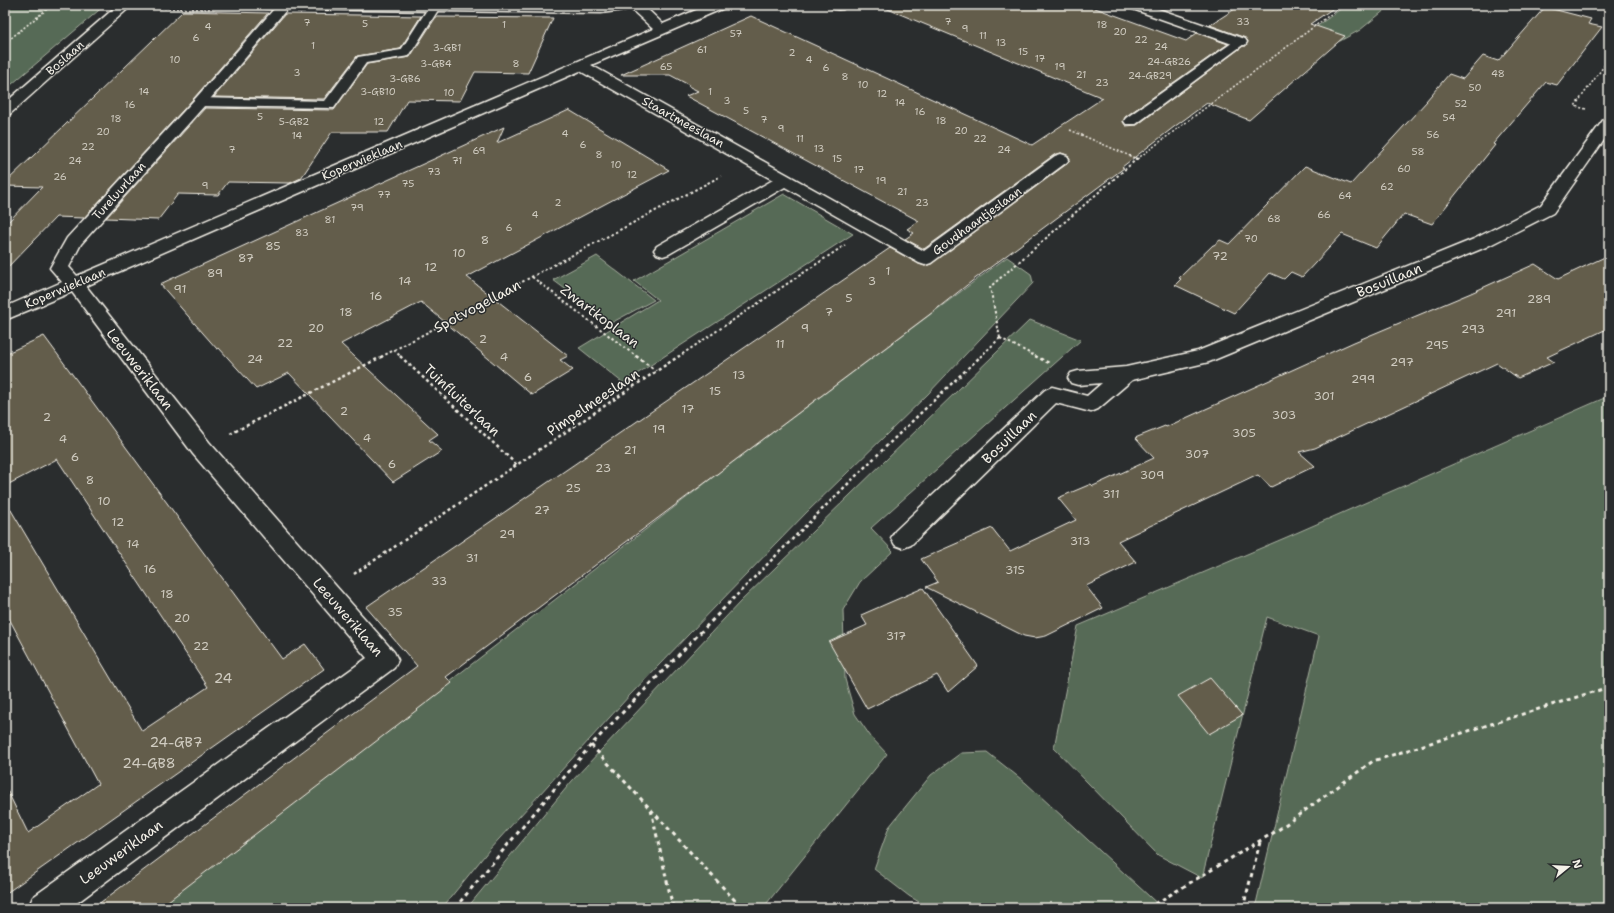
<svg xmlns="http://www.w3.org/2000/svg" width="1614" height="913" font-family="'Shantell Sans',sans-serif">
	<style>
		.green { fill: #576b56; stroke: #a6ae9f }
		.building { fill: #645d4c; stroke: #f4f1e8 }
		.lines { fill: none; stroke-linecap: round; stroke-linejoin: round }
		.lane-casing { stroke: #f4f1e8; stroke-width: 3 }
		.street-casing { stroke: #f4f1e8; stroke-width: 3 }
		.path-far3 { stroke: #f4f1e8; stroke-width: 1.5; stroke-dasharray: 2 2; stroke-linecap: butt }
		.path-far2 { stroke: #f4f1e8; stroke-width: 2; stroke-dasharray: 2.5 2.5; stroke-linecap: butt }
		.path-far1 { stroke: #f4f1e8; stroke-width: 2.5; stroke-dasharray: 3 3; stroke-linecap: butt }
		.path { stroke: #f4f1e8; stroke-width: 3; stroke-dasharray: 4 4; stroke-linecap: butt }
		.lane { fill: #2a2d2e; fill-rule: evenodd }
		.street { fill: #2a2d2e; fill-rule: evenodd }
		.labels { text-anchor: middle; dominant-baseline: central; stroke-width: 3; stroke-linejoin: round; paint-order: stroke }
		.far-number-label { font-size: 10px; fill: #d0ccc1 }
		.far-street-label { font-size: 12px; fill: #f4f1e8; stroke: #2a2d2e }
		.number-label { font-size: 12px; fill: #d0ccc1 }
		.street-label { font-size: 14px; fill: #f4f1e8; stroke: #2a2d2e }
		.near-number-label { font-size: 14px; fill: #d0ccc1 }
	</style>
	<rect width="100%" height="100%" fill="#2a2d2e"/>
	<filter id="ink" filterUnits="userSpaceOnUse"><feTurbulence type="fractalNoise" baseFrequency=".025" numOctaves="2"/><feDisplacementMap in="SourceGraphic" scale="8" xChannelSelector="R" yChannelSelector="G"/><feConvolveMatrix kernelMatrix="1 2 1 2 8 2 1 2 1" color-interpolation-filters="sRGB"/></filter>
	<g filter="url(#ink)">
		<!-- green -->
		<path class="green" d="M 5,5 L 105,5 L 5,90 Z
			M 1346,5 L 1391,5 L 1360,30 L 1340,41 L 1297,41 Z
			M 784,194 L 853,234 L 623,383 L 579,348 L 658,300 L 634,281 Z
			M 597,256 L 654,300 L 611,323 L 553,280 Z
			M 1007,257 L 1031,274 L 1033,283 L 928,394 L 806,513 L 630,695 L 489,850 L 442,908 L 157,908 L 721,471 Z
			M 1030,320 L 1081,340 L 871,528 L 893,551 L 860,582 L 843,610 L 845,679 L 855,714 L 871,737 L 887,754 L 763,908 L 467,908 L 572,781 L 740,602 Z
			M 1609,396 L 1609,908 L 1255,908 L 1319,636 L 1267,617 L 1202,878 L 1158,855 L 1054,748 L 1078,626 L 1287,537 Z
			M 987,752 L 1026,783 L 1162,908 L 929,908 L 909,896 L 874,869 L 889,827 L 931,775 L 961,753 Z"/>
		<!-- building -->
		<path class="building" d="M 878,5 L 1087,5 L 1186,41 L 1197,33 L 1228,44 L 1125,117 L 1123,122 L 1126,126 L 1137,125 L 1243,46 L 1246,46 L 1248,41 L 1245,38 L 1210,25 L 1241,5 L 1338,5 L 1310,24 L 1345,36 L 1249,120 L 1207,103 L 1174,127 L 1122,167 L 1124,168 L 976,278 L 929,315 L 446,677 L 452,683 L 159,908 L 93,908 L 417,666 L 366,607 L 890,248 L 919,264 L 925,266 L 931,264 L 1068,163 L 1070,158 L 1067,155 L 1061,153 L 1054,155 L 924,249 L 905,239 L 914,233 L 907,229 L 919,221 L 686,96 L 698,91 L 688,86 L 689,85 L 670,75 L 621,75 L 751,16 L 1032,145 L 1103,98 Z
			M 1545,7 L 1591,19 L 1588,24 L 1602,27 L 1557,85 L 1546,82 L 1493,144 L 1495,145 L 1432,224 L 1404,214 L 1376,248 L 1342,234 L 1302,277 L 1291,272 L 1284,279 L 1270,273 L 1234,313 L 1175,285 L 1181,279 L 1179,278 L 1213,245 L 1214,245 L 1220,240 L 1229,244 L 1305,166 L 1351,184 L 1427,101 L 1426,101 L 1449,74 L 1463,79 L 1483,56 L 1498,61 Z
			M 183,11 L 268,13 L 194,98 L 84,218 L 56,217 L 5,270 L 5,225 L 42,187 L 5,186 L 5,183 Z
			M 285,14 L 361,15 L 421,16 L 400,49 L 357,56 L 324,99 L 214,97 Z
			M 436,17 L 553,18 L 528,73 L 475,72 L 460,101 L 407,100 L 388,132 L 332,132 L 301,178 L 290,183 L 228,182 L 218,195 L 178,194 L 158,220 L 106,218 L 205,108 L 334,110 L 367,64 L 410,57 Z
			M 569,110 L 669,170 L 467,277 L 568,356 L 560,360 L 573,370 L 532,395 L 421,302 L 341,344 L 438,434 L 429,440 L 442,451 L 393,482 L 289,373 L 256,389 L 219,348 L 217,349 L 160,284 L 504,127 L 497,143 Z
			M 1609,255 L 1609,328 L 1547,357 L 1554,362 L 1518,378 L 1497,363 L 1315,448 L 1299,452 L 1315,466 L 1271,487 L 1258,475 L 1118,541 L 1136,562 L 1086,586 L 1103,608 L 1046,636 L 1035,638 L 1024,636 L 926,587 L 938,582 L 921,559 L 992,528 L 1010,551 L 1076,520 L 1058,498 L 1091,484 L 1093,486 L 1154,458 L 1135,438 L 1165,426 L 1166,427 L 1354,342 L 1471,293 L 1535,264 L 1558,279 Z
			M 44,336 L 282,659 L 305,644 L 324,669 L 5,894 L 5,786 L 28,833 L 98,784 L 5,611 L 5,500 L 142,731 L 208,687 L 57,459 L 5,486 L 5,354 Z
			M 923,588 L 978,666 L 948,692 L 937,675 L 867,709 L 829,642 L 867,625 L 861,615 Z
			M 1210,678 L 1242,715 L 1209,734 L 1178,696 Z"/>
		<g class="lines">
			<!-- lane casing -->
			<g class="lane-casing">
				<path id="lane" d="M 430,5 L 438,5 L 440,7 L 409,56 L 366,63 L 334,108 L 200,106 L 195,105 L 194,102 L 195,99 L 200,98 L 325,101 L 358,57 L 401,50 Z
					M 1240,38 L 1244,40 L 1246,42 L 1244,44 L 1136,124 L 1126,124 L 1124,121 L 1126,118 L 1236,40 Z"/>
			</g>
			<!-- street casing -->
			<g class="street-casing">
				<path id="street" d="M 118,5 L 132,5 L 10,114 L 5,116 L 5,103 Z
					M 264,5 L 643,5 L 663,24 L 708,5 L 725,5 L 724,8 L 591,65 L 924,251 L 1055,156 L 1061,154 L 1067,156 L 1069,159 L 1067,162 L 931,263 L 925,265 L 919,263 L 785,187 L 669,254 L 663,256 L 657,254 L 654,250 L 657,246 L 773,180 L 580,71 L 86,286 L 209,442 L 394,652 L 398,660 L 394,668 L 70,908 L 28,908 L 33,897 L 367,658 L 193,454 L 72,292 L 5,320 L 5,307 L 62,282 L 50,268 L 67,238 L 195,99 L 274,9 L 265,8 ZM 287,9 L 601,13 L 631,9 L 653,29 L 77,276 L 69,267 L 81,244 L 205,105 Z
					M 829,5 L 844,5 L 844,6 L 843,9 C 837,10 832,10 829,5 Z
					M 1129,5 L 1147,5 L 1245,39 L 1247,42 L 1245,45 L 1235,45 L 1130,8 Z
					M 1609,117 L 1609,133 L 1553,213 L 1486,247 L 1209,362 L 1132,380 L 1098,409 L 1091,412 L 1056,403 L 911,545 L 903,548 L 895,545 L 891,538 L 895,531 L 1045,390 L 1052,387 L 1087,396 L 1102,383 L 1078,385 L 1071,383 L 1068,378 L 1071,373 L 1078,371 L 1126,367 L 1198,351 L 1474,239 L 1541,205 L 1604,119 Z"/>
			</g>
			<!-- path-far3 -->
			<path class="path-far3" d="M 51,6 L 83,7
				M 152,8 L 208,9 L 221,5
				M 5,43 L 52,5
				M 1586,109 L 1575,106 L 1609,59
				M 1070,130 L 1137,159
				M 1137,159 L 1343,5"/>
			<!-- path-far2 -->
			<path class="path-far2" d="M 1135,158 L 1137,159
				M 532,277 L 637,357
				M 1000,338 L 990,287 L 1138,158
				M 1000,338 L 1037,357
				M 394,350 L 401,357
				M 381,357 L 721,176
				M 678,357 L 845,245
				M 980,357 L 1000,338"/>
			<!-- path-far1 -->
			<path class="path-far1" d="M 400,356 L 517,465
				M 636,356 L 656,371
				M 1035,356 L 1051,364
				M 230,434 L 383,356
				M 354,574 L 679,356
				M 728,604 C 811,520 894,437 981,356"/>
			<!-- path -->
			<path class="path" d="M 591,745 L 742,908
				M 651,810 L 673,908
				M 455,908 L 591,745 L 729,603
				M 1148,908 L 1278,830 L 1373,761 L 1609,687
				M 1243,908 L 1260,842"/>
			<!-- lane -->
			<use href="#lane" class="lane"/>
			<!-- street -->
			<use href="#street" class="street"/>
		</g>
	</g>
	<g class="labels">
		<!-- far-number labels -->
		<g class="far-number-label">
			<text x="948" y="21">7</text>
			<text x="1243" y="21">33</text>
			<text x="307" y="22">7</text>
			<text x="365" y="23">5</text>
			<text x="504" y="24">1</text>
			<text x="1102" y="24">18</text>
			<text x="208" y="26">4</text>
			<text x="965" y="28">9</text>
			<text x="1120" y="31">20</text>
			<text x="736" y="33">57</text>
			<text x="983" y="35">11</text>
			<text x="196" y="37">6</text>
			<text x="1141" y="39">22</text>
			<text x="1001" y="42">13</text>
			<text x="313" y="45">1</text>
			<text x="1161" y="46">24</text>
			<text x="447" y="47">3-GB1</text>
			<text x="702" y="49">61</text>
			<text x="1023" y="51">15</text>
			<text x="792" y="52">2</text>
			<text x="1040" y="58">17</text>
			<text x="175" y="59">10</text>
			<text x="809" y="59">4</text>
			<text x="1169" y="61">24-GB26</text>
			<text x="436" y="63">3-GB4</text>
			<text x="516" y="63">8</text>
			<text x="666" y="66">65</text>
			<text x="1060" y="66">19</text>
			<text x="826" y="67">6</text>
			<text x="297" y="72">3</text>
			<text x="1498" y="73">48</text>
			<text x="1081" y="74">21</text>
			<text x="1150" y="75">24-GB29</text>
			<text x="845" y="76">8</text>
			<text x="405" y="78">3-GB6</text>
			<text x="1102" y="82">23</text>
			<text x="863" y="84">10</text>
			<text x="1475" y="87">50</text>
			<text x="144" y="91">14</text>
			<text x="378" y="91">3-GB10</text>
			<text x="710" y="91">1</text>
			<text x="449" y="92">10</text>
			<text x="882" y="93">12</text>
			<text x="727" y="100">3</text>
			<text x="900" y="102">14</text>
			<text x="1461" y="103">52</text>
			<text x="130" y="104">16</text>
			<text x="746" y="110">5</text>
			<text x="920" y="111">16</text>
			<text x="260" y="116">5</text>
			<text x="1449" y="117">54</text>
			<text x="116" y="118">18</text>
			<text x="764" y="119">7</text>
			<text x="941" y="120">18</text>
			<text x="294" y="121">5-GB2</text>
			<text x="379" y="121">12</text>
			<text x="781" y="128">9</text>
			<text x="961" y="130">20</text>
			<text x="103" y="131">20</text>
			<text x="565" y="133">4</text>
			<text x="1433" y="134">56</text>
			<text x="297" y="135">14</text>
			<text x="800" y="138">11</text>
			<text x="980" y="138">22</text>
			<text x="583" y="144">6</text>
			<text x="88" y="146">22</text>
			<text x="819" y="148">13</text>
			<text x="232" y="149">7</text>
			<text x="1004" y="149">24</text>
			<text x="479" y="150">69</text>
			<text x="1418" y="151">58</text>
			<text x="599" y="154">8</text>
			<text x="837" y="158">15</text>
			<text x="75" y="160">24</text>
			<text x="457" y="160">71</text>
			<text x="616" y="164">10</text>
			<text x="1404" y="168">60</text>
			<text x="859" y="169">17</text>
			<text x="434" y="171">73</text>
			<text x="632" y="174">12</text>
			<text x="60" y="176">26</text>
			<text x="881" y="180">19</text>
			<text x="408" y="183">75</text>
			<text x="205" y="185">9</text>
			<text x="1387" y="186">62</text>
			<text x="902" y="191">21</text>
			<text x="384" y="194">77</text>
			<text x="1345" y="195">64</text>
			<text x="558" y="202">2</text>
			<text x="922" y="202">23</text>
			<text x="357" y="207">79</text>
			<text x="535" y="214">4</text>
			<text x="1324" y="214">66</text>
			<text x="1274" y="218">68</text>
			<text x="330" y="219">81</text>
			<text x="509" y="227">6</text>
			<text x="302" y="232">83</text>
			<text x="1251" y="238">70</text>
		</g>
		<!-- far-street labels -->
		<g class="far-street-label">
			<text transform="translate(65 58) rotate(-41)">Boslaan</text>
			<text transform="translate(683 122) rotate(29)">Staartmeeslaan</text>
			<text transform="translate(362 160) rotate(-23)">Koperwieklaan</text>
			<text transform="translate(119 191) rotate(-48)">Tureluurlaan</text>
			<text transform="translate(977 221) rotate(-36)">Goudhaantjeslaan</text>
			<text transform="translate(65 288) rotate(-23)">Koperwieklaan</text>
		</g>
		<!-- number labels -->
		<g class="number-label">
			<text x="485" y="240">8</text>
			<text x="273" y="246">85</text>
			<text x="459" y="253">10</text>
			<text x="1220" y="256">72</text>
			<text x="246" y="258">87</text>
			<text x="431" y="267">12</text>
			<text x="888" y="271">1</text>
			<text x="215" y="273">89</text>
			<text x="405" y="281">14</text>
			<text x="872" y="281">3</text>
			<text x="180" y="289">91</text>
			<text x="376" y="296">16</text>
			<text x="849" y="298">5</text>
			<text x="1539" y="299">289</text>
			<text x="346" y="312">18</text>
			<text x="829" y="312">7</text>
			<text x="1506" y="313">291</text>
			<text x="316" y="328">20</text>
			<text x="805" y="328">9</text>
			<text x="1473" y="329">293</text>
			<text x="483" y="339">2</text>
			<text x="285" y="343">22</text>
			<text x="780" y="344">11</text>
			<text x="1437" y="345">295</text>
			<text x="504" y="357">4</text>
			<text x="255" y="359">24</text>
			<text x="1402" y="362">297</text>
			<text x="739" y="375">13</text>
			<text x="528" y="377">6</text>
			<text x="1363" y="379">299</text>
			<text x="715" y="391">15</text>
			<text x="1324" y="396">301</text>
			<text x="688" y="409">17</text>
			<text x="344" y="411">2</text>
			<text x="1284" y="415">303</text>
			<text x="47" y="417">2</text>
			<text x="659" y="429">19</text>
			<text x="1244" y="433">305</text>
			<text x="367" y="438">4</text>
			<text x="63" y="439">4</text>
			<text x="630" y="450">21</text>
			<text x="1197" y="454">307</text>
			<text x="75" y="457">6</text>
			<text x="392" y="464">6</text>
			<text x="603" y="468">23</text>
			<text x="1152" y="475">309</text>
			<text x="90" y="480">8</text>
			<text x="573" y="488">25</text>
			<text x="1111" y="494">311</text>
			<text x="104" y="501">10</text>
			<text x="542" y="510">27</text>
			<text x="118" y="522">12</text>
			<text x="507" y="534">29</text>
			<text x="1080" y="541">313</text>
			<text x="133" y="544">14</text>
			<text x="472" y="558">31</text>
			<text x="150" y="569">16</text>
			<text x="1015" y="570">315</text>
			<text x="439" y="581">33</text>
			<text x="167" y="594">18</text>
			<text x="395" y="612">35</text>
			<text x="182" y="618">20</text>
			<text x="896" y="636">317</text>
			<text x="201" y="646">22</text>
		</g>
		<!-- street labels -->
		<g class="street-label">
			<text transform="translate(1389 280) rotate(-22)">Bosuillaan</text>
			<text transform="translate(477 306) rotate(-28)">Spotvogellaan</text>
			<text transform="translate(600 316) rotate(37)">Zwartkoplaan</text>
			<text transform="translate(140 369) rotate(52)">Leeuweriklaan</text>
			<text transform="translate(462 400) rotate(43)">Tuinfluiterlaan</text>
			<text transform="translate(593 402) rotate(-34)">Pimpelmeeslaan</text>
			<text transform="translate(1009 437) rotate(-44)">Bosuillaan</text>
			<text transform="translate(348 617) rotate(49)">Leeuweriklaan</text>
			<text transform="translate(121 852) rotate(-36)">Leeuweriklaan</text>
		</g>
		<!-- near-number labels -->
		<g class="near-number-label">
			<text x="223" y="678">24</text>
			<text x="176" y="742">24-GB7</text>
			<text x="149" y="763">24-GB8</text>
		</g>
	</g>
	<!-- margin -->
	<rect width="1614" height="913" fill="none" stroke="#2a2d2e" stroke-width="20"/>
	<rect x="10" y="10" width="1594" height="893" fill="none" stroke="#f4f1e8" stroke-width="1.5" filter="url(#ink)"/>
	<!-- north arrow -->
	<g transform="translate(1568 867) rotate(72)" stroke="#2a2d2e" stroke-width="3" paint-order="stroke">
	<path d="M0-3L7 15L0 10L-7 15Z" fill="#f4f1e8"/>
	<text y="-6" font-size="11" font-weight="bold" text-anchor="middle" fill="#f4f1e8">N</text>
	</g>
</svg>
